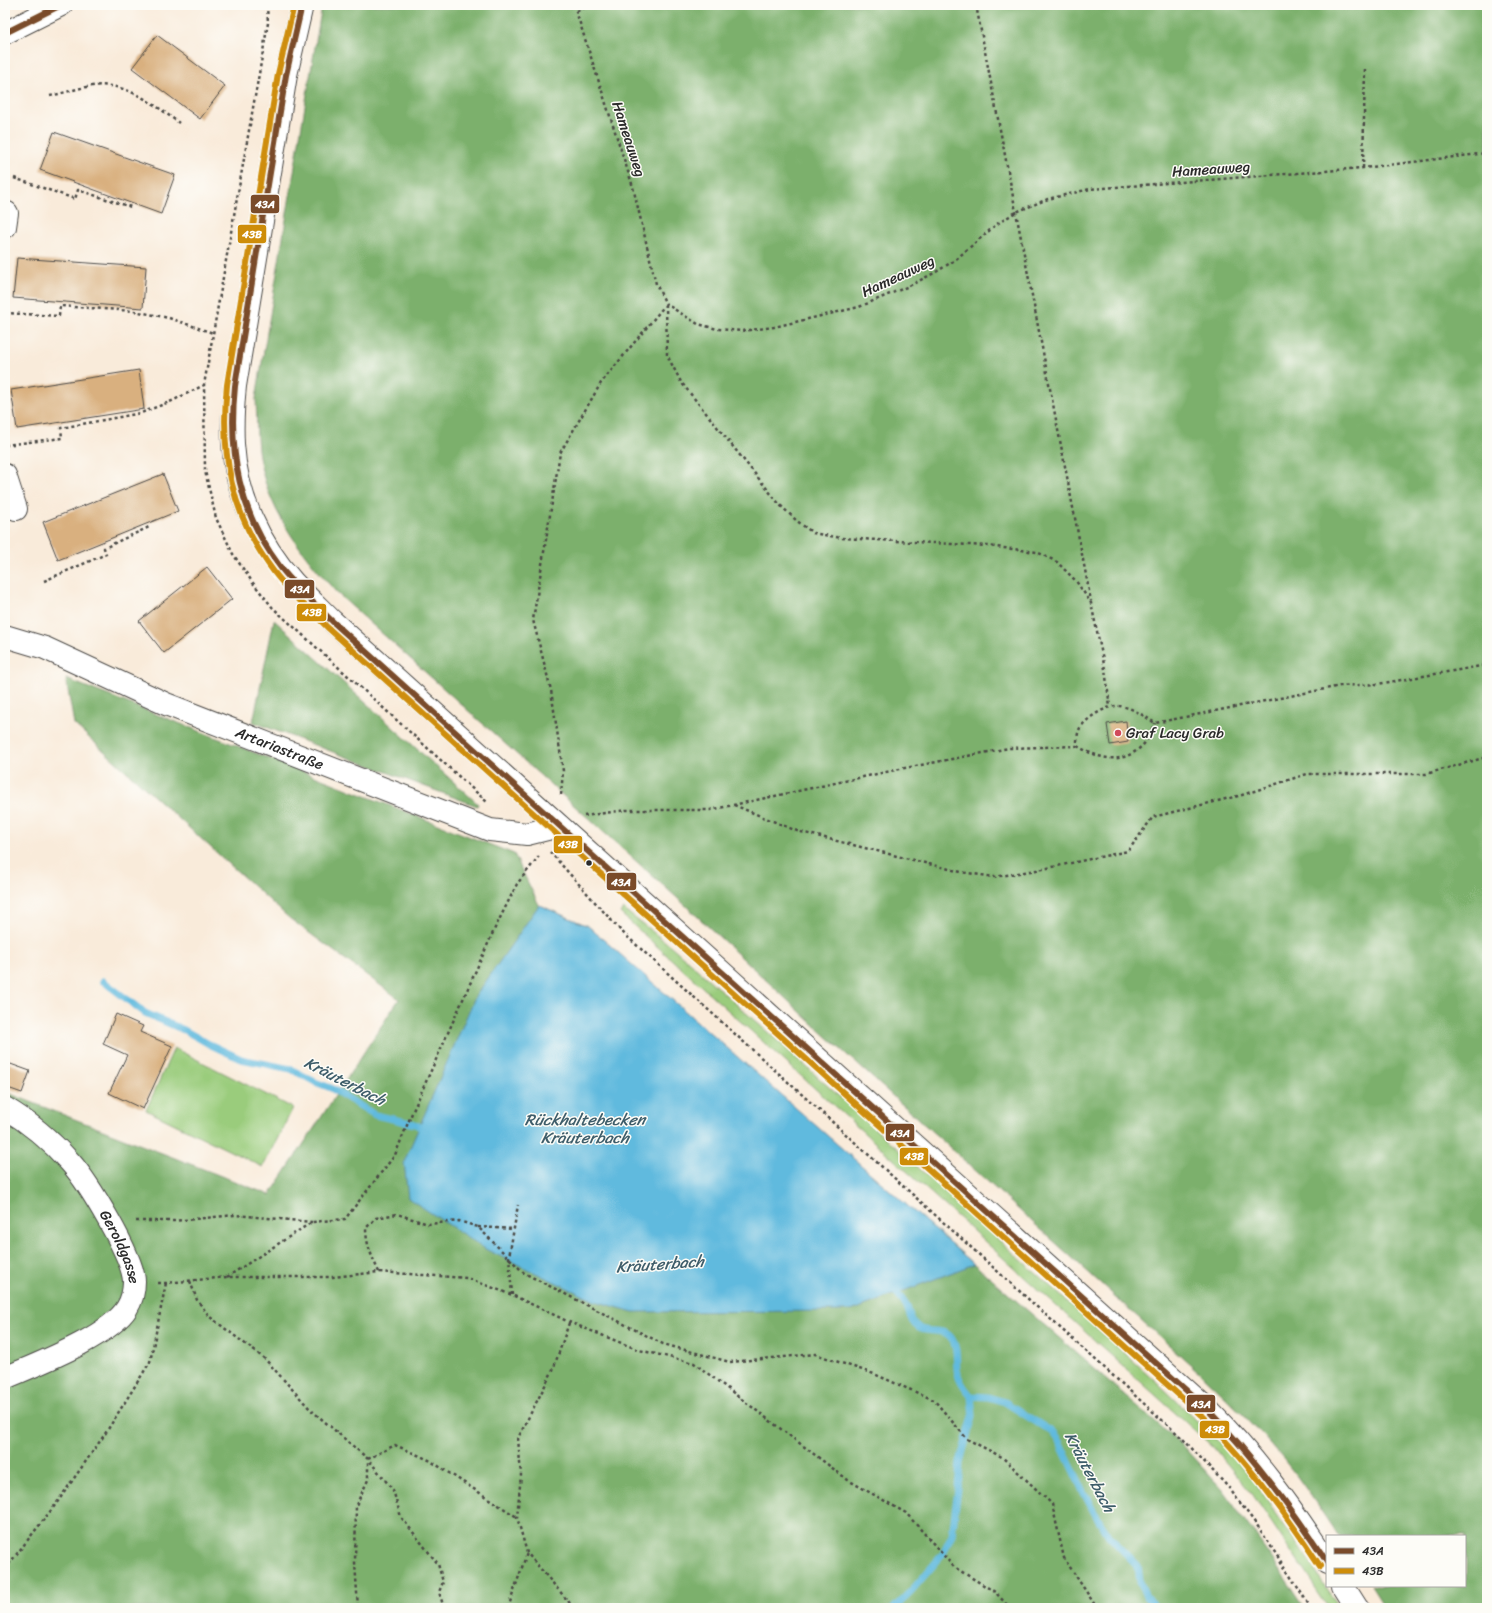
<svg xmlns="http://www.w3.org/2000/svg" width="1492" height="1613" font-family="Sriracha,sans-serif">
	<style>
		.green { fill: #9acc7c; stroke: #627c54 }
		.forest { fill: #7bb06c; stroke: #536e4c }
		.water { fill: #61bade; stroke: #467284 }
		.lines { fill: none; stroke-linecap: round; stroke-linejoin: round }
		.stream { stroke: #61bade; stroke-width: 7 }
		.building { fill: #d9b07f }
		.minor-casing { stroke: #4a4845; stroke-width: 24 }
		.major-casing { stroke: #4a4845; stroke-width: 24 }
		.path { stroke: #4a4845; stroke-width: 2.5; stroke-dasharray: 3 3; stroke-linecap: butt }
		.minor { stroke: #fff; stroke-width: 22 }
		.major { stroke: #fff; stroke-width: 22 }
		.bus-1-casing { stroke: #fdfcf7; stroke-width: 9 }
		.bus-2-casing { stroke: #fdfcf7; stroke-width: 9 }
		.bus-1 { stroke: #7a4b2a; stroke-width: 6 }
		.bus-2 { stroke: #ce8d09; stroke-width: 6 }
		.poi-dot { fill: #d1495b; stroke: #fdfcf7; stroke-width: 1.5 }
		.bus-dot { fill: #2b2b2b; stroke: #fdfcf7; stroke-width: 1.5 }
		.labels { text-anchor: middle; dominant-baseline: central; stroke-width: 3; stroke-linejoin: round; paint-order: stroke }
		.street-label { font-size: 15px; fill: #2b2b2b; stroke: #fdfcf7 }
		.poi-label { font-size: 15px; fill: #2b2b2b; stroke: #fdfcf7; text-anchor: start }
		.water-label { font-size: 16px; font-style: italic; fill: #3e5d6a; stroke: #fdfcf7 }
		.line-badge { stroke: #fdfcf7; stroke-width: 1.5 }
		.badge-label { font-size: 11px; text-anchor: middle; font-weight: bold; fill: #fff }
	</style>
	<rect width="100%" height="100%" fill="#fdfcf7"/>
	<filter id="ink" filterUnits="userSpaceOnUse"><feTurbulence type="fractalNoise" baseFrequency=".025" numOctaves="2"/><feDisplacementMap in="SourceGraphic" scale="8" xChannelSelector="R" yChannelSelector="G"/><feConvolveMatrix kernelMatrix="1 2 1 2 8 2 1 2 1" color-interpolation-filters="sRGB"/></filter>
	<filter id="wash" filterUnits="userSpaceOnUse"><feTurbulence type="fractalNoise" baseFrequency=".012" numOctaves="4" result="noise"/><feDisplacementMap in="SourceGraphic" scale="16" xChannelSelector="R" yChannelSelector="G"/><feGaussianBlur stdDeviation="0.9" result="paint"/><feColorMatrix in="noise" values="0 0 0 0 0 0 0 0 0 0 0 0 0 0 0 0 0 1.4 0 .05"/><feComposite in="paint" operator="in"/></filter>
	<g filter="url(#wash)">
		<rect width="100%" height="100%" fill="#f9ebda"/>
		<!-- green -->
		<path class="green" d="M 623,909 L 671,946 L 781,1044 L 1159,1384 L 1218,1441 L 1255,1482 L 1340,1608 L 1329,1608 L 1253,1495 L 1213,1447 L 620,913 Z
			M 174,1048 L 293,1108 L 263,1167 L 146,1110 Z"/>
		<!-- forest -->
		<path class="forest" d="M 322,5 L 1487,5 L 1487,1608 L 1385,1608 L 1371,1586 L 1465,1586 L 1465,1536 L 1338,1536 C 1328,1522 1319,1507 1309,1493 C 1278,1448 1239,1410 1200,1373 L 825,1035 L 685,905 L 337,593 C 299,550 266,509 258,450 C 256,433 257,415 256,398 Z
			M 274,620 L 478,804 L 477,806 L 253,722 Z
			M 66,679 L 514,854 L 539,905 L 588,926 L 658,989 L 1180,1443 L 1222,1489 L 1271,1557 L 1305,1608 L 5,1608 L 5,1092 L 270,1195 L 399,999 L 289,918 L 74,724 Z"/>
		<!-- water -->
		<path class="water" d="M 539,905 L 588,926 L 974,1264 L 851,1311 L 633,1312 L 595,1301 L 487,1250 L 408,1198 L 404,1162 L 475,997 Z"/>
		<g class="lines">
			<!-- stream -->
			<path class="stream" d="M 103,981 L 145,1013 L 184,1030 L 209,1044 L 241,1059 L 291,1069 L 315,1082 L 331,1088 L 375,1115 L 415,1124 L 422,1128 L 425,1132
				M 892,1288 C 898,1294 903,1300 907,1307 C 910,1315 911,1323 919,1328 C 930,1334 945,1327 952,1339 C 958,1348 956,1359 957,1369 C 958,1380 964,1388 971,1396 L 988,1397 L 1005,1402 L 1052,1432 L 1060,1443 L 1082,1489 L 1094,1512 L 1110,1537 L 1138,1566 L 1140,1582 L 1146,1597 L 1158,1608
				M 894,1608 L 912,1590 L 943,1554 L 952,1535 L 958,1489 L 960,1462 L 973,1416 L 971,1396"/>
		</g>
		<g id="blocks">
			<!-- building -->
			<path class="building" d="M 157,35 L 225,86 L 200,119 L 132,68 Z
				M 54,132 L 175,175 L 161,214 L 40,170 Z
				M 17,258 L 146,267 L 143,308 L 13,298 Z
				M 139,370 L 144,409 L 17,429 L 11,390 Z
				M 163,474 L 178,511 L 58,560 L 43,522 Z
				M 207,567 L 232,599 L 164,653 L 139,621 Z
				M 1126,721 L 1128,742 L 1110,745 L 1107,724 Z
				M 116,1014 L 143,1026 L 140,1032 L 172,1046 L 143,1109 L 109,1093 L 127,1055 L 103,1044 Z
				M 5,1062 L 30,1071 L 22,1093 L 5,1087 Z"/>
		</g>
	</g>
	<g filter="url(#ink)">
		<use href="#blocks" fill-opacity="0" stroke="#4a4845" stroke-width="1"/>
		<g class="lines">
			<!-- minor casing -->
			<g class="minor-casing">
				<g id="minor">
					<path d="M 5,227 L 7,213"/>
					<path d="M 5,475 L 16,509"/>
					<path id="s1" d="M 5,636 L 45,648 L 166,704 L 490,830 L 527,834 L 559,826"/>
					<path id="s2" d="M 5,1108 C 29,1122 52,1142 70,1162 C 88,1182 133,1256 134,1281 C 134,1290 132,1300 127,1308 C 109,1337 37,1364 5,1378"/>
				</g>
			</g>
			<!-- major casing -->
			<g class="major-casing">
				<path id="major" d="M 302,5 L 286,75 L 235,386 C 233,405 232,425 233,444 C 236,495 259,544 293,582 C 305,595 319,608 332,621 L 1207,1409 C 1255,1457 1290,1505 1327,1562
					M 5,33 L 61,5
					M 1343,1586 L 1357,1608"/>
			</g>
			<!-- path -->
			<path class="path" d="M 267,5 L 268,23 L 204,385 L 205,471 L 216,518 L 233,554 L 253,583 L 273,608 L 487,802
				M 574,5 L 633,187 L 656,284 L 666,304 L 698,324 L 717,329 L 742,331 L 774,327 L 859,307 L 909,286 L 936,272 L 955,260 L 997,224 L 1016,212 L 1048,199 L 1090,189 L 1363,168 L 1487,153
				M 976,5 L 1091,601
				M 577,11 L 591,5
				M 50,96 C 64,93 78,88 92,86 C 125,81 154,104 179,123
				M 1363,168 L 1365,67
				M 14,178 L 75,199 L 78,190 L 131,207
				M 666,304 L 667,355 L 681,382 L 780,505 L 797,521 L 813,533 L 841,538 L 988,546 L 1037,552 L 1057,562 L 1076,581 L 1091,603 L 1105,669 L 1110,707
				M 5,313 L 59,316 L 60,306 L 134,311 L 169,318 L 213,333
				M 5,445 L 62,438 L 61,428 L 141,413 L 172,401 L 204,385
				M 44,581 L 106,554 L 104,548 L 149,527
				M 1077,746 C 1100,759 1122,766 1143,745 C 1148,739 1151,730 1155,723
				M 561,795 L 563,771 L 551,690 L 533,620 L 560,453 L 601,383 L 666,304
				M 734,805 L 797,831 L 961,872 L 994,877 L 1043,869 L 1128,851 L 1153,817 L 1242,795 L 1307,774 L 1426,774 L 1487,757
				M 584,816 L 626,810 L 710,810 L 900,769 L 1009,748 L 1077,746 C 1077,741 1077,735 1079,730 C 1083,720 1108,704 1119,706 C 1132,707 1144,716 1155,723 L 1340,686 L 1378,684 L 1487,665
				M 550,852 L 621,931 L 1182,1438 L 1229,1488 L 1259,1528 L 1311,1608
				M 136,1221 L 174,1221 L 235,1215 L 312,1222
				M 478,1227 L 514,1229
				M 379,1272 C 372,1257 366,1245 366,1228 L 376,1218 L 397,1214 L 428,1224 L 459,1221 L 478,1227 L 524,1273 L 663,1344 L 730,1362 L 815,1354 L 874,1374 L 934,1400 L 967,1439 L 1002,1457 L 1052,1504 L 1064,1558 L 1097,1608
				M 227,1277 L 312,1222 L 345,1219 L 395,1155 L 412,1113 L 495,928 L 517,884 L 539,856
				M 190,1281 L 197,1300 L 210,1317 L 265,1359 L 310,1409 L 368,1459 L 368,1480 L 356,1505 L 355,1562 L 358,1608
				M 158,1283 L 166,1283 L 227,1277 L 333,1277 L 379,1272 L 467,1278 L 512,1295 L 569,1322 L 639,1350 L 694,1363 L 848,1480 L 906,1513 L 954,1567 L 995,1592 L 1010,1608
				M 512,1295 L 509,1257 L 518,1205
				M 569,1323 L 553,1370 L 518,1438 L 521,1475 L 517,1517 L 527,1553 L 574,1608
				M 5,1569 L 56,1504 L 105,1434 L 150,1362 L 166,1283
				M 444,1608 L 439,1592 L 443,1582 L 438,1564 L 401,1517 L 393,1490 L 368,1459 L 395,1445 L 429,1460 L 517,1517
				M 508,1608 L 527,1553"/>
			<!-- minor -->
			<use href="#minor" class="minor"/>
			<!-- major -->
			<use href="#major" class="major"/>
			<!-- bus-1 casing -->
			<g class="bus-1-casing">
				<path id="bus-1" d="M 302,5 L 286,75 L 235,386 C 228,453 239,513 281,568 C 296,587 315,604 332,621 L 1207,1409 C 1253,1456 1291,1507 1327,1562
					M 5,33 L 61,5"/>
			</g>
			<!-- bus-2 casing -->
			<g class="bus-2-casing">
				<path id="bus-2" d="M 294,5 L 278,74 L 227,385 C 220,454 231,515 274,572 C 289,592 309,609 327,627 L 1201,1415 C 1247,1461 1285,1512 1320,1566"/>
			</g>
			<!-- bus-1 -->
			<use href="#bus-1" class="bus-1"/>
			<!-- bus-2 -->
			<use href="#bus-2" class="bus-2"/>
		</g>
	</g>
	<!-- markers -->
	<circle class="poi-dot" cx="1118" cy="733" r="4"/>
	<circle class="bus-dot" cx="589" cy="863" r="3.5"/>
	<g class="labels">
		<!-- street labels -->
		<g class="street-label">
			<text transform="translate(629 139) rotate(72)">Hameauweg</text>
			<text transform="translate(1211 169) rotate(-4)">Hameauweg</text>
			<text transform="translate(898 276) rotate(-25)">Hameauweg</text>
			<text stroke="none"><textPath href="#s1" startOffset="297">Artariastraße</textPath></text>
			<text stroke="none"><textPath href="#s2" startOffset="184">Geroldgasse</textPath></text>
		</g>
		<!-- poi labels -->
		<g class="poi-label">
			<text x="1126" y="733">Graf Lacy Grab</text>
		</g>
		<!-- water labels -->
		<g class="water-label">
			<text transform="translate(345 1081) rotate(27)">Kräuterbach</text>
			<text x="585" y="1119">Rückhaltebecken<tspan x="585" dy="18">Kräuterbach</tspan></text>
			<text transform="translate(660 1264) rotate(-4)">Kräuterbach</text>
			<text transform="translate(1090 1472) rotate(62)">Kräuterbach</text>
		</g>
	</g>
	<g class="line-badge">
		<rect x="250" y="194" width="30" height="20" rx="4" fill="#7a4b2a"/>
		<rect x="237" y="224" width="30" height="20" rx="4" fill="#ce8d09"/>
		<rect x="284" y="579" width="31" height="20" rx="4" fill="#7a4b2a"/>
		<rect x="296" y="603" width="31" height="19" rx="4" fill="#ce8d09"/>
		<rect x="553" y="835" width="30" height="19" rx="4" fill="#ce8d09"/>
		<rect x="606" y="872" width="31" height="19" rx="4" fill="#7a4b2a"/>
		<rect x="885" y="1123" width="30" height="19" rx="4" fill="#7a4b2a"/>
		<rect x="899" y="1147" width="30" height="19" rx="4" fill="#ce8d09"/>
		<rect x="1186" y="1394" width="30" height="19" rx="4" fill="#7a4b2a"/>
		<rect x="1199" y="1420" width="31" height="19" rx="4" fill="#ce8d09"/>
	</g>
	<g class="badge-label">
		<text x="265" y="208">43A</text>
		<text x="252" y="238">43B</text>
		<text x="300" y="593">43A</text>
		<text x="312" y="616">43B</text>
		<text x="568" y="848">43B</text>
		<text x="621" y="886">43A</text>
		<text x="900" y="1137">43A</text>
		<text x="914" y="1160">43B</text>
		<text x="1201" y="1408">43A</text>
		<text x="1215" y="1433">43B</text>
	</g>
	<!-- margin -->
	<rect width="1492" height="1613" fill="none" stroke="#fdfcf7" stroke-width="20"/>
	<!-- legend -->
	<rect x="1326" y="1535" width="140" height="52" fill="#fdfcf7" stroke="#a9a8a5"/>
	<rect x="1334" y="1548" width="20" height="6" fill="#7a4b2a" stroke="#a9a8a5"/>
	<text x="1362" y="1555" font-size="12" fill="#2b2b2b">43A</text>
	<rect x="1334" y="1568" width="20" height="6" fill="#ce8d09" stroke="#a9a8a5"/>
	<text x="1362" y="1575" font-size="12" fill="#2b2b2b">43B</text>
</svg>
